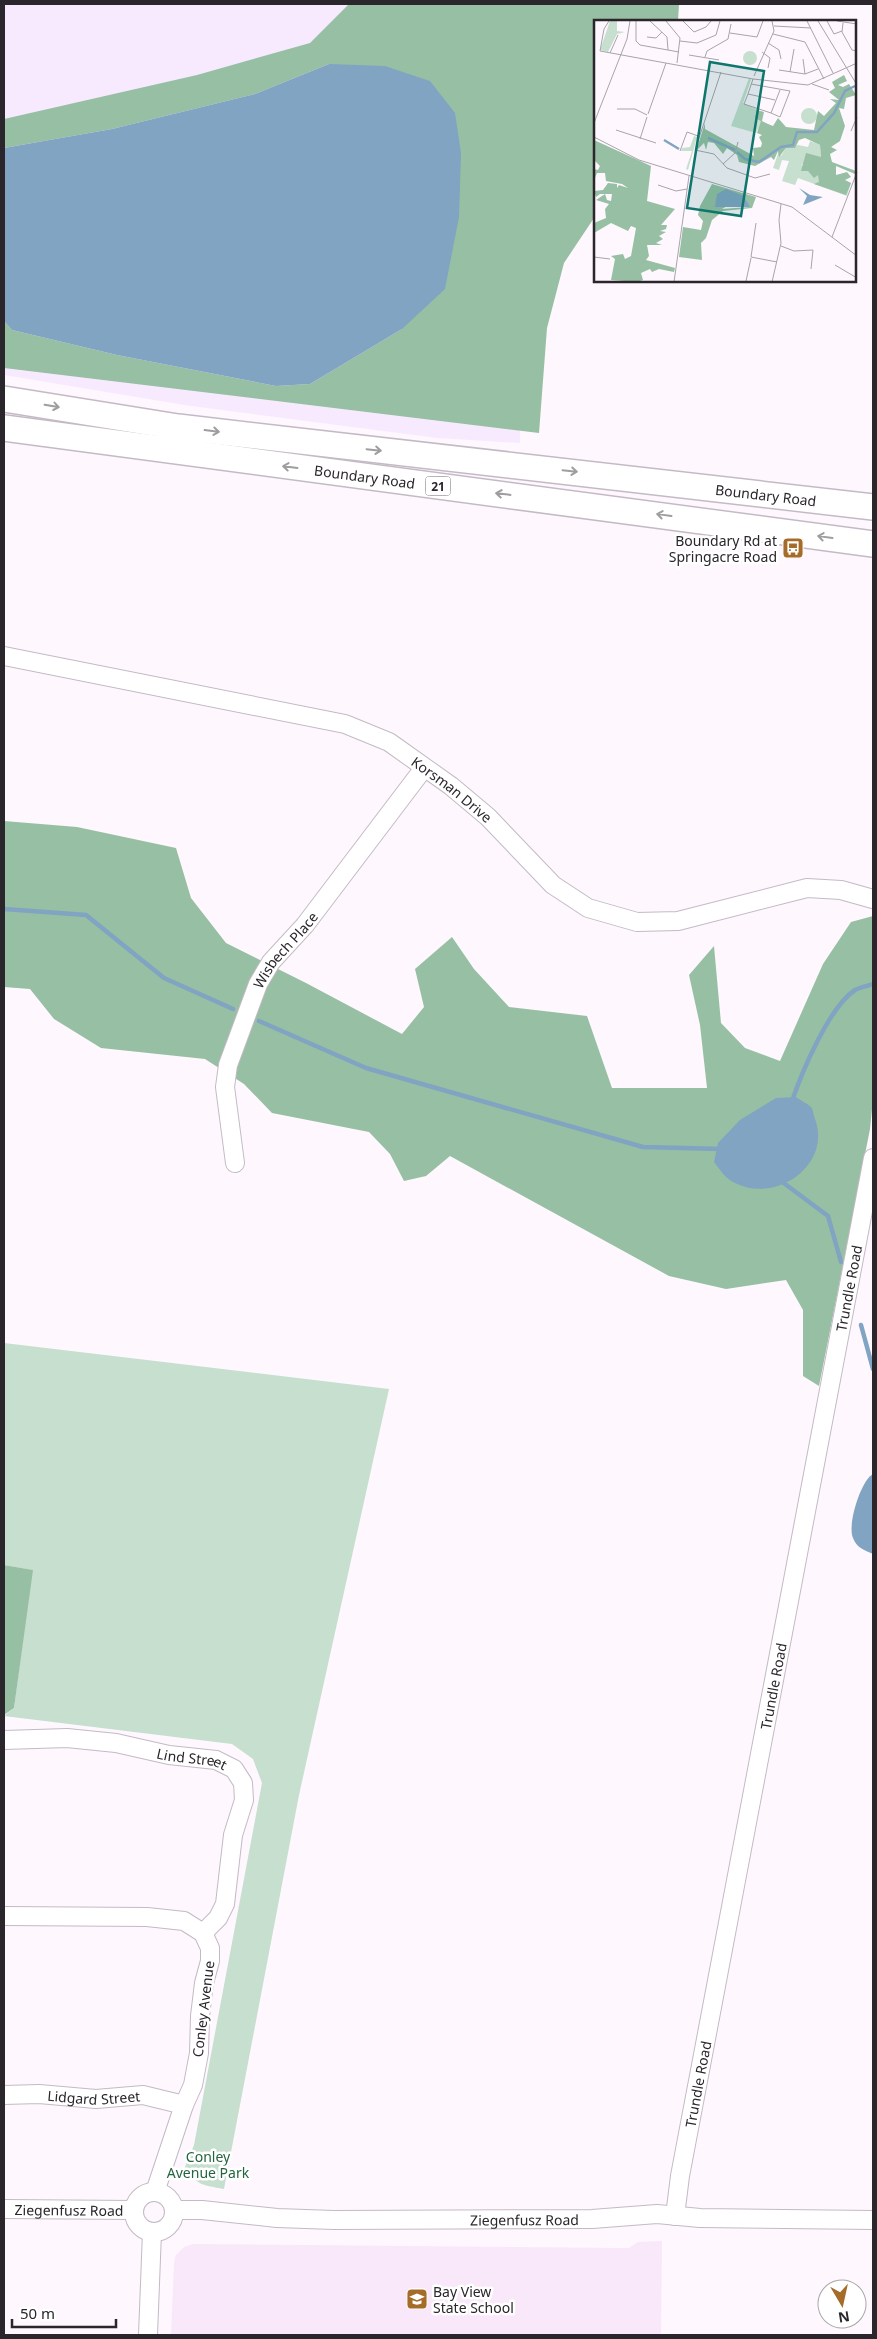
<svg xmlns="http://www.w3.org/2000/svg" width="877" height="2339" font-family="'Noto Sans',sans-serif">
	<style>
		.commercial { fill: #f7eaff }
		.built { fill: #f8e8f9 }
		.green { fill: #c6dfce }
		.forest { fill: #97bfa3 }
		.water { fill: #80a4c2 }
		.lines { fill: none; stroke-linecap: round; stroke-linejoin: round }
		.stream { stroke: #80a4c2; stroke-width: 4.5 }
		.minor-casing { stroke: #c4bac5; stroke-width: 20 }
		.highway-casing { stroke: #c4bac5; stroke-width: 28 }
		.minor { stroke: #fff; stroke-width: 18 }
		.highway { stroke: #fff; stroke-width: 25 }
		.oneway { stroke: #9f9da0 }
		.labels { text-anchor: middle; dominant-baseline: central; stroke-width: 5; stroke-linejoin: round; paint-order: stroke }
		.shield { fill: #fff; stroke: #6a676b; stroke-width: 1 }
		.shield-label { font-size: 12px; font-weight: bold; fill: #2a262b }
		.street-label { font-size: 14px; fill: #2a262b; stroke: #fff }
		.poi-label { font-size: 14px; fill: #2a262b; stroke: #fff; text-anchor: end }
		.park-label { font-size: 14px; fill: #24643f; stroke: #fff }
		.inset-river { fill: none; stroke: #80a4c2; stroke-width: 2.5 }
		.inset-road { fill: none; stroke: #a9a3aa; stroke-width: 1 }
		.view { fill: #0f766e; fill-opacity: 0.15; stroke: #0f766e; stroke-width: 2.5 }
		.inset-edge { fill: none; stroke: #2a262b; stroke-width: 2.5 }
	</style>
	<rect width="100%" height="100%" fill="#fef7fe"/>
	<!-- commercial -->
	<path class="commercial" d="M 4,4 L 524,4 L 520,443 L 437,438 L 184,405 L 4,375 Z"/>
	<!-- built -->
	<path class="built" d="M 662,2241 L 661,2335 L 171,2335 L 174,2263 L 176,2255 L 184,2247 L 193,2244 L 629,2248 L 638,2242 Z"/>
	<!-- green -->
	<path class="green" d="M 4,1343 L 389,1389 L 299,1795 L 224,2189 C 203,2185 197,2186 185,2167 L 194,2145 L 262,1783 L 253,1759 L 232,1744 L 4,1716 L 14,1708 L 32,1570 L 4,1565 Z"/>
	<!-- forest -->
	<path class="forest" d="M 349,4 L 679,4 L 678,21 L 596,21 L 596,215 L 564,263 L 547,328 L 539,433 L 4,368 L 4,321 L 12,330 L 117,355 L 276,386 L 310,384 L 402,329 L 329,64 L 255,94 L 112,129 L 4,148 L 4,119 L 197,75 L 310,43 Z
		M 4,821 L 77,827 L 176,848 L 191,898 L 226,943 L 306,983 L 402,1034 L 424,1007 L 415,969 L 452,937 L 474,969 L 509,1007 L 587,1016 L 612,1088 L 707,1088 L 700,1025 L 689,975 L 714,946 L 721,1023 L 745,1048 L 780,1061 L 823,964 L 851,922 L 873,916 L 873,1099 L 870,1129 L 819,1386 L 803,1376 L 803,1310 L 786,1280 L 726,1289 L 669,1276 L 450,1156 L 426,1176 L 404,1181 L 390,1154 L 369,1132 L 272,1113 L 244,1084 L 205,1059 L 101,1048 L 54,1019 L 30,989 L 4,987 Z
		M 4,1565 L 33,1570 L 14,1708 L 4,1715 Z"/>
	<!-- water -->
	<path class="water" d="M 329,64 L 385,66 L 430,81 L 455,113 L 461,153 L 459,217 L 445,289 L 402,329 L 310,384 L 276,386 L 117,355 L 12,330 L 4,321 L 4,148 L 112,129 L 255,94 Z
		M 796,1097 C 800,1100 808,1104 812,1108 C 813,1111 814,1116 815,1119 C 832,1165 776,1204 735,1183 C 726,1179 720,1170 714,1162 L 718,1143 L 740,1120 L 776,1098 Z
		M 873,1474 L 873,1554 C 864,1550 857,1548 853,1538 C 847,1525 861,1480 873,1474 Z"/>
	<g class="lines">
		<!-- stream -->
		<path class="stream" d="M 4,909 L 86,915 L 164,978 L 233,1009
			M 259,1021 L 366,1068 L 643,1147 L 722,1149
			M 792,1101 C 802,1072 829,1007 855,990 C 860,987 868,986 873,984
			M 781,1181 L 828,1216 L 841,1262
			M 861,1325 L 873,1369"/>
		<!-- minor casing -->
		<g class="minor-casing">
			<g id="minor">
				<path id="s1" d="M 4,656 L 345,724 L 389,742 L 451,786 L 488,817 L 553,885 L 588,908 L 637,922 L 678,921 L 807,888 L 841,890 L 873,899"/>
				<path id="s2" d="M 235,1163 L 225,1087 L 228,1065 L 258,984 L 271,962 L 305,925 L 424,768"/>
				<path id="s3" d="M 4,1740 L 67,1738 L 116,1743 L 169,1755 L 216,1760 L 234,1769 L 243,1783 L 244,1800 L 233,1835 L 225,1904 L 218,1918 L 203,1933"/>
				<path d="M 4,1916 L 147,1917 L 184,1921 L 203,1933 L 210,1948 L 210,1961 L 204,1983 L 200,2016 L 199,2053 L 193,2085 L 184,2105 L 155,2192"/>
				<path id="s4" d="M 4,2095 L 39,2094 L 96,2099 L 143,2095 L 184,2105"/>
				<circle cx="154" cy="2212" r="20"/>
				<path id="s5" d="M 4,2209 L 134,2210"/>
				<path id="s6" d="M 175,2210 L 202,2210 L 277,2218 L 334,2220 L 592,2219 L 657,2214 L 700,2218 L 873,2220"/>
				<path id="s7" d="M 675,2216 L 680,2176 L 873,1158"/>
				<path d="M 148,2335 L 152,2232"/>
			</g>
		</g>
		<!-- highway casing -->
		<g class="highway-casing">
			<g id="highway">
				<path id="s8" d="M 4,399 L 178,427 L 873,507"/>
				<path id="s9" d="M 4,428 L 873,544"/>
			</g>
		</g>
		<!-- minor -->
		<use href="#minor" class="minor"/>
		<!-- highway -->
		<use href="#highway" class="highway"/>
	</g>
	<!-- one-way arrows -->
	<defs><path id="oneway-shaft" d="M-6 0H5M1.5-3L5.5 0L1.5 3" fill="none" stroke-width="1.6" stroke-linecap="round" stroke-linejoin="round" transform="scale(1.25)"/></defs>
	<g class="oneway">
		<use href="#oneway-shaft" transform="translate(52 406) rotate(9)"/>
		<use href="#oneway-shaft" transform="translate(212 431) rotate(7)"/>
		<use href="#oneway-shaft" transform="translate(374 450) rotate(6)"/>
		<use href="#oneway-shaft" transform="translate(290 467) rotate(-173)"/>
		<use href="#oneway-shaft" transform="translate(570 471) rotate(6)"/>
		<use href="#oneway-shaft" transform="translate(503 494) rotate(-173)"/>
		<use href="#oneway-shaft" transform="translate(664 515) rotate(-172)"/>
		<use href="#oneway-shaft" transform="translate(825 537) rotate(-172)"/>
	</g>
	<!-- icons -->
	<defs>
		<g id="bus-square" transform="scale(1.125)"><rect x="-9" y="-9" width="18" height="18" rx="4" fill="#a46b29" stroke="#fff"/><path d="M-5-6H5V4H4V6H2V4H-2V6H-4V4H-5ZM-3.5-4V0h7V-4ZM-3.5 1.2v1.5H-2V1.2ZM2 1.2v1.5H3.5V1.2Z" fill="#fff"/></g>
		<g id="school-square" transform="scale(1.125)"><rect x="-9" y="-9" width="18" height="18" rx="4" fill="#a46b29" stroke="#fff"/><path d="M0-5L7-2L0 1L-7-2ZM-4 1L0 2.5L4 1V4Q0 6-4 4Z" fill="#fff"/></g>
	</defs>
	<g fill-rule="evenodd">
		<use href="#bus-square" x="793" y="548"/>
		<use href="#school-square" x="417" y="2299"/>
	</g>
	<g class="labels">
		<!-- shield labels -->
		<rect class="shield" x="425.5" y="476.5" width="25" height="19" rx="4"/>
		<g class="shield-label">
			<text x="438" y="486">21</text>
		</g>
		<!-- street labels -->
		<g class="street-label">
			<text stroke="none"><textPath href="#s9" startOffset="364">Boundary Road</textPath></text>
			<text stroke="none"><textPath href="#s8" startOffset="768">Boundary Road</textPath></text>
			<text stroke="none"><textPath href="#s1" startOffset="474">Korsman Drive</textPath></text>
			<text stroke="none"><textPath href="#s2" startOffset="229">Wisbech Place</textPath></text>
			<text stroke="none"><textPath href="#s7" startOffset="944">Trundle Road</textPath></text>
			<text stroke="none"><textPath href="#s7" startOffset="539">Trundle Road</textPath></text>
			<text stroke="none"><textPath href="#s3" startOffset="190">Lind Street</textPath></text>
			<text transform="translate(203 2009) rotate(-83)">Conley Avenue</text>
			<text stroke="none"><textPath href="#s7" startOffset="134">Trundle Road</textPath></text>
			<text stroke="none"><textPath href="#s4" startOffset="90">Lidgard Street</textPath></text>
			<text stroke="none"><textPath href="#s5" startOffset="65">Ziegenfusz Road</textPath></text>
			<text stroke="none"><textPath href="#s6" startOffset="350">Ziegenfusz Road</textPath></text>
		</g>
		<!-- poi labels -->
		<g class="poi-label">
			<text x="777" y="540">Boundary Rd at<tspan x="777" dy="16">Springacre Road</tspan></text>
			<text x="433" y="2291" text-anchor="start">Bay View<tspan x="433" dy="16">State School</tspan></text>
		</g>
		<!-- park labels -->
		<g class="park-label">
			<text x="208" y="2156">Conley<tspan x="208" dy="16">Avenue Park</tspan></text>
		</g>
	</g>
	<!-- overview -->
	<g transform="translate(594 20)">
		<rect width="262" height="262" fill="#fef7fe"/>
		<path d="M 16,1 L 23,1 L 23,11 L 31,12 L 23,14 L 14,32 L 6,30 ZM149 38a7 7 0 1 1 14 0a7 7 0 1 1-14 0ZM 155,58 L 157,60 L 149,83 L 164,90 L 168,101 L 162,113 L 137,106 ZM207 96a8 8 0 1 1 16 0a8 8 0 1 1-16 0ZM 100,116 L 103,117 L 94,150 L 92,149 L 98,131 L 87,131 L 88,128 L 96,127 ZM 216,121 L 226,125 L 227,138 L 207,145 L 257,163 L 253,176 L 204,158 L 201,165 L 188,161 L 195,141 L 188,140 L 185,150 L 179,148 L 185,131 L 187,136 L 192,128 L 204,125 L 214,127 Z" fill="#c6dfce"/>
		<path d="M 250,55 L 253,61 L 244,65 L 249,67 L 255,64 L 262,75 L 252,78 L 250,89 L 245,88 L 251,106 L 246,121 L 237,127 L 243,130 L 236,134 L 238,142 L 262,151 L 261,154 L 242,146 L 242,155 L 253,152 L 257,157 L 251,160 L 257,163 L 252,175 L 220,164 L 225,162 L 224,155 L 220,158 L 214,151 L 207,151 L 212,133 L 227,137 L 226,125 L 211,118 L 205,120 L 201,128 L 192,128 L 185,137 L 184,131 L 180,140 L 177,137 L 161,146 L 145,142 L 143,135 L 133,128 L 129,134 L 120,123 L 114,122 L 112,130 L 110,123 L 102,131 L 111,103 L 111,109 L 160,136 L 159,128 L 167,127 L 168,123 L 165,117 L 168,115 L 163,113 L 167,101 L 161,98 L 163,90 L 170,92 L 168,101 L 174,104 L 179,106 L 184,98 L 192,107 L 220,110 L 224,91 L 230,96 L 242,83 L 236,79 L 245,80 L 235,72 L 241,68 L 238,62 ZM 0,120 L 57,146 L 53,181 L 81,189 L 67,205 L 73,205 L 72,209 L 66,211 L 72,212 L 65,216 L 69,219 L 62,223 L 68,225 L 53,225 L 55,236 L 52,240 L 81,248 L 80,252 L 65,249 L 58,252 L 56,249 L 47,253 L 49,260 L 43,262 L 17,260 L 21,239 L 17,236 L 29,234 L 31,239 L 37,236 L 42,208 L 37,206 L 34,211 L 17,203 L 0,213 L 0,203 L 12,198 L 11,189 L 15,184 L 2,180 L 11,174 L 13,180 L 17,181 L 18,174 L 6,174 L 2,177 L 0,171 L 9,170 L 14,163 L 23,164 L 23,168 L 25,165 L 34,168 L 28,164 L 12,161 L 11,153 L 3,153 L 0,160 L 0,149 L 4,150 L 6,146 L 0,140 ZM 118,164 L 162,177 L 158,188 L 129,191 L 118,200 L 112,218 L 107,223 L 108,240 L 85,237 L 89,207 L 107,210 L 109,201 L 104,195 L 106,186 ZM 150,176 L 155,187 L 128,189 Z" fill="#97bfa3" fill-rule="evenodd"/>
		<path d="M 205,168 L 216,175 L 229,177 L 209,185 L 213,176 ZM 132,169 L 150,176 L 156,187 L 121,187 L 123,174 Z" fill="#80a4c2"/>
		<path class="inset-river" d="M 114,118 L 141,130M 70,120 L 85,129M 143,132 L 151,139 L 165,142 L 187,127 L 199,125 L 203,112 L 223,112 L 240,93 L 251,71 L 261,66"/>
		<path class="inset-road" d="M 15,1 L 10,9 L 6,31 L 159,59 L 214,65 L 263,43M 42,1 L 42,21 L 46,25 L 85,32M 56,1 L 73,17 L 74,30M 72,1 L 86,18 L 83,43M 89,1 L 100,12 L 112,7 L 117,1M 213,1 L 239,53M 224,1 L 263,65M 233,1 L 240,14 L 248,11M 243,1 L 263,4M 249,3 L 248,12 L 258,30 L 263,31M 180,6 L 217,8M 136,13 L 163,17 L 169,1M 179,14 L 211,22 L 230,59M 53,17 L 62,18 L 68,12M 86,21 L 103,23 L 122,15 L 126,1M 174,23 L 185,30 L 187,39M 168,32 L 176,38 L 174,48M 16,33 L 24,15M 95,35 L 125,40M 111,37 L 113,31 L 134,19 L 137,4M 209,39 L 211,54M 185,50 L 211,54 L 224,49M 127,52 L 101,130 L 120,134 L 133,148 L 161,158 L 176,154M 196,52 L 200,29M 160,56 L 180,11 L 178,1M 159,59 L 154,74 L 181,80M 157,64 L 196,71 L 186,97 L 177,93 L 186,70M 218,64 L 235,70M 154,74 L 150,84 L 177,93M 23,89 L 41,89 L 53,95M 54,94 L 72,43M 0,103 L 33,19 L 36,1M 22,110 L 62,123M 257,111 L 263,97M 0,117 L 45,140 L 198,187 L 263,236M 46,119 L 53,97M 86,131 L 93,112 L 104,116M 129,144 L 141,133 L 144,122M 64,165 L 82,171 L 93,169M 162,203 L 157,237 L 183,242M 238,217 L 263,152M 187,226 L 200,231 L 219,230 L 217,249M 0,237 L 16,239M 241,245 L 263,258M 152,261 L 157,238M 80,262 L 95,156M 178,262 L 187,223 L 185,200 L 187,184"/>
		<path class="view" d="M 116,42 L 170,51 L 147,196 L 93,188 Z"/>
		<rect width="262" height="262" class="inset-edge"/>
	</g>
	<!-- border -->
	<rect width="877" height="2339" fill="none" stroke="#2a262b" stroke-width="10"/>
	<!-- north arrow -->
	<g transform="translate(842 2304) rotate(171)"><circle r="24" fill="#ffffff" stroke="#aaa8aa"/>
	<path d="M0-4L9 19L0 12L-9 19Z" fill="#a46b29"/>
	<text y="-8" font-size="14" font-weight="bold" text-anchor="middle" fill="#2a262b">N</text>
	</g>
	<!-- scale -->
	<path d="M12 2319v8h104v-8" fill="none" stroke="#2a262b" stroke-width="2.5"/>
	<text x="20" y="2319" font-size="15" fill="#2a262b" stroke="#ffffff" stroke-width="4" paint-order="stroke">50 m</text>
</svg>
